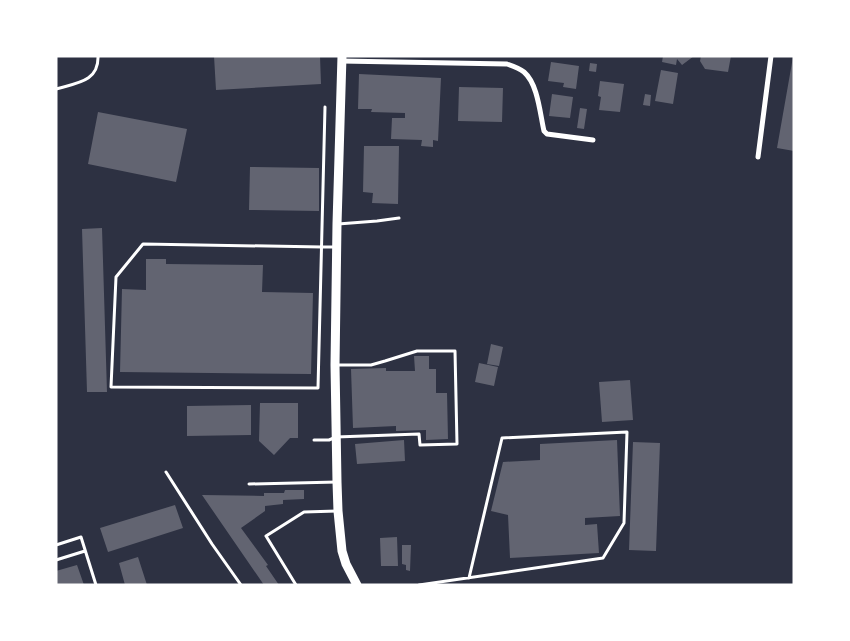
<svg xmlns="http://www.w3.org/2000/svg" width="850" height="641" font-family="'IBM Plex Serif',serif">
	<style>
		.building { fill: #626471 }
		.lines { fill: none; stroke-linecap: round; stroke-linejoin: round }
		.service { stroke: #fff; stroke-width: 3 }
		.minor { stroke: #fff; stroke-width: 5 }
		.tertiary { stroke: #fff; stroke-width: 9 }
	</style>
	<rect width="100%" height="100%" fill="#2d3142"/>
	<!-- building -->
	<path class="building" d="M 214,56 L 320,56 L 321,84 L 216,90 Z
		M 663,56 L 694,56 L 682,65 L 677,59 L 676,65 L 662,62 Z
		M 701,56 L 731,56 L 728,72 L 705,69 L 700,61 Z
		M 793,57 L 794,57 L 794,151 L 777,148 Z
		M 551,62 L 579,66 L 576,89 L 563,87 L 564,83 L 548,81 Z
		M 590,63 L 597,64 L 596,72 L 589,71 Z
		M 661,70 L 678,73 L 673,104 L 655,101 Z
		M 359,74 L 441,78 L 438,141 L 433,140 L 433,147 L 421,146 L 422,140 L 391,139 L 392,118 L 405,118 L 405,113 L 371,112 L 372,109 L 358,109 Z
		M 600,81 L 624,84 L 620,112 L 599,110 L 601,97 L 598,96 Z
		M 459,87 L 503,88 L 502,122 L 458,121 Z
		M 552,94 L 573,97 L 570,118 L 549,116 Z
		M 645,94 L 651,95 L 650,106 L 643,105 Z
		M 580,108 L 587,109 L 584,129 L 577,128 Z
		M 98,112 L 187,129 L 176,182 L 88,164 Z
		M 364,146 L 399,146 L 398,204 L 372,203 L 373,193 L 363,192 Z
		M 250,167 L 319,168 L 319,211 L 249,210 Z
		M 102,228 L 107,392 L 87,392 L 82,229 Z
		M 146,259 L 166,259 L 166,264 L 263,265 L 262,292 L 313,293 L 311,374 L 120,372 L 122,289 L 146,290 Z
		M 491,344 L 503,347 L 499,366 L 487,364 Z
		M 414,356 L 429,356 L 429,369 L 436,369 L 436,393 L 447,393 L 448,439 L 426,440 L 426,430 L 396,431 L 396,426 L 353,428 L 351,369 L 386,368 L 386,371 L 415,371 Z
		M 479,363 L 498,367 L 494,386 L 475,382 Z
		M 630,380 L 633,420 L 602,422 L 599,382 Z
		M 260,403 L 298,403 L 298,438 L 290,438 L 274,455 L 259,441 Z
		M 251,405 L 251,435 L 187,436 L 187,406 Z
		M 404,440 L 405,461 L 357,464 L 355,444 Z
		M 617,440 L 620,516 L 585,518 L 585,525 L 597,524 L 599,553 L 510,558 L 508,515 L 491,511 L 503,462 L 540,460 L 540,444 Z
		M 633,442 L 660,443 L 656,551 L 629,550 Z
		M 285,490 L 304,490 L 304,499 L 283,500 L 283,504 L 265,506 L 265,511 L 241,528 L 268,565 L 266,566 L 279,585 L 264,585 L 202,495 L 264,496 L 264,493 L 284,493 Z
		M 175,505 L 183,528 L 108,552 L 100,528 Z
		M 397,537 L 398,566 L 381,566 L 380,538 Z
		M 402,545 L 411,545 L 410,571 L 406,570 L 406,565 L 402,564 Z
		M 138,557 L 147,585 L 125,585 L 119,563 Z
		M 77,565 L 84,585 L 56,585 L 56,571 Z"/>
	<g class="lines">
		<!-- service -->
		<path class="service" d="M 56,89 C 76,83 99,82 98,56
			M 325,107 L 318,388 L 111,387 L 116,277 L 143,244 L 322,247 L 336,247
			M 338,224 L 377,221 L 399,218
			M 314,440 L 329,440 L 336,437 L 419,434 L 420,445 L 457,444 L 455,351 L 417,351 L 385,361 L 371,365 L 336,365
			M 166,472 L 212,544 L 241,585
			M 249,484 L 337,482
			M 56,545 L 81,537 L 96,585
			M 56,560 L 85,551
			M 296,585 L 266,536 L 304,512 L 337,511
			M 419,585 L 603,558 L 624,523 L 627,432 L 502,438 L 469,578"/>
		<!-- minor -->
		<path class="minor" d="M 341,61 L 507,64 C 513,66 519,68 524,72 C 538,84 540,114 544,131 L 547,134 L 593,140
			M 758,157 L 771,56"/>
		<!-- tertiary -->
		<path class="tertiary" d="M 342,56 L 337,224 L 335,365 L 337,482 L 338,511 L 342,551 L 346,564 L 357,585"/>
	</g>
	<!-- border -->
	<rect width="850" height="641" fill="none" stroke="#ffffff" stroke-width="115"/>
</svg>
